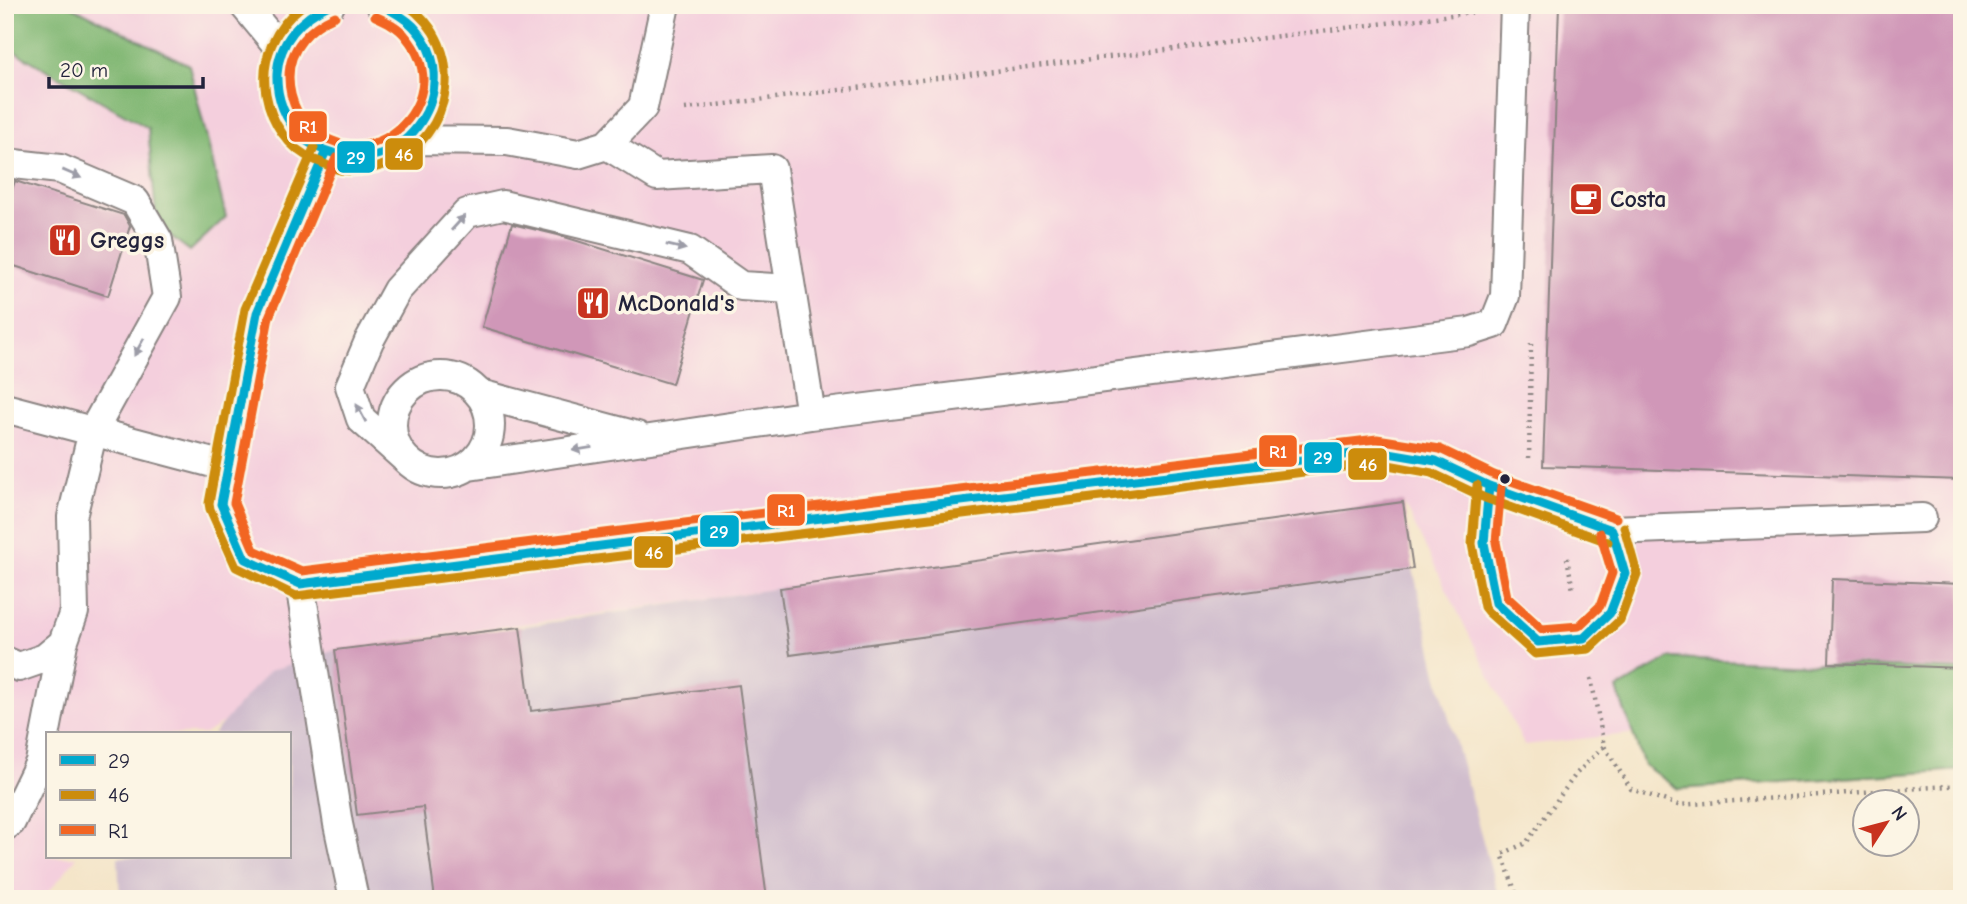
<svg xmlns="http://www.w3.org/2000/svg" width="1967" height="904" font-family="'Comic Neue',sans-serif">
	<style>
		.built { fill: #f4cfdd }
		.industrial { fill: #d0bdcd }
		.forest { fill: #82b874; stroke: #526d58; stroke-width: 2 }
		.building { fill: #d097b8 }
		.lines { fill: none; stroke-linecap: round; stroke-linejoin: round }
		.lane-casing { stroke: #8b8482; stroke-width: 32 }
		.path { stroke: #8b8482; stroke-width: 4.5; stroke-dasharray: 2 5; stroke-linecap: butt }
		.lane { stroke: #fff; stroke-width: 28 }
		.bus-1-casing { stroke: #fcf5e5; stroke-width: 14 }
		.bus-2-casing { stroke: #fcf5e5; stroke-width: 14 }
		.bus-3-casing { stroke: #fcf5e5; stroke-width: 14 }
		.bus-1 { stroke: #00a9ce; stroke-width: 9 }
		.bus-2 { stroke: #cc8c0c; stroke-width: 9 }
		.bus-3 { stroke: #f26522; stroke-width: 9 }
		.oneway { fill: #9c9ca7 }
		.bus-dot { fill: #22223b; stroke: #fcf5e5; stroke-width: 2.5 }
		.labels { text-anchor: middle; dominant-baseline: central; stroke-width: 7; stroke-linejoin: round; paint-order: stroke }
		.poi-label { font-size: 24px; font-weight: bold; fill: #22223b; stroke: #fcf5e5; text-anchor: start }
		.line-badge { stroke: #fcf5e5; stroke-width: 2.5 }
		.badge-label { font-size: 19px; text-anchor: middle; font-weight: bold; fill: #fff }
	</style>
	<rect width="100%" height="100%" fill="#fcf5e5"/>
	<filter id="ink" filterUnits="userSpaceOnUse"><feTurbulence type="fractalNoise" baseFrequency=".0143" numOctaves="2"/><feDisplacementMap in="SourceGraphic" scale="14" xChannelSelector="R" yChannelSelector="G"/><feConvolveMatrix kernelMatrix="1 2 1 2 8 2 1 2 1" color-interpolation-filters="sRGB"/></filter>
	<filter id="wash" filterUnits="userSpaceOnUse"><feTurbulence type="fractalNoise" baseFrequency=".00686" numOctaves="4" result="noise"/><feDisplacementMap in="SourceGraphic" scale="28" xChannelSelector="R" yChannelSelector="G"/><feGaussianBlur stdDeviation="1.57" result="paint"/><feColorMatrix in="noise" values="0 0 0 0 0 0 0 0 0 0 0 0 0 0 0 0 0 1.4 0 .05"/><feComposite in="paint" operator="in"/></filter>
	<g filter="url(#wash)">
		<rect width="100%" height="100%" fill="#f4e5c9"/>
		<!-- built -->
		<path class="built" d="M 5,5 L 1962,5 L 1962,699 L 1524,745 L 1403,502 L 335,650 L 205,734 L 47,734 L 47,857 L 77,857 L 43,899 L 5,899 Z"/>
		<!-- industrial -->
		<path class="industrial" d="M 1403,502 L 1413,569 L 1440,686 L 1499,899 L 120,899 L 118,857 L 289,857 L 289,734 L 213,734 L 269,671 L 335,650 L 520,627 L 780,588 Z"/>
		<!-- forest -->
		<path class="forest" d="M 5,5 L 69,5 L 189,65 L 226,217 L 190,251 L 157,226 L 148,128 L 5,46 Z
			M 1670,658 L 1962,670 L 1962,770 L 1678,789 L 1644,765 L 1617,689 Z"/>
		<g id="blocks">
			<!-- building -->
			<path class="building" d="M 1559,5 L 1962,5 L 1962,480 L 1543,466 Z
				M 15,181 L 124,215 L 130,226 L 108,296 L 5,263 L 5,211 Z
				M 512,224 L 558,235 L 703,280 L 672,384 L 482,327 Z
				M 1403,502 L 1413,569 L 790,655 L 780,588 Z
				M 1832,579 L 1962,584 L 1962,668 L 1829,663 Z
				M 520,627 L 531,711 L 739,685 L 767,899 L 435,899 L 423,807 L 357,815 L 335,650 Z"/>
		</g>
	</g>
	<g filter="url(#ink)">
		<use href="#blocks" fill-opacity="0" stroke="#8b8482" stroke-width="2"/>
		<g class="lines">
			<!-- lane casing -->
			<g class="lane-casing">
				<path id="lane" d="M 244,5 L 282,51
					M 330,5 C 323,8 316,11 310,15 C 291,28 276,55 277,79 C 278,106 289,131 313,146 C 392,194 473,95 416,29 C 407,18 393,11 381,5
					M 408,140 L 507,141 L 578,154 L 607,145 L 643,107 L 665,5
					M 607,145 L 657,176 L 772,169 L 811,415 L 1469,332 L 1494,324 L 1505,296 L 1515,5
					M 325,153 L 257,313 L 221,504 L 245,559 L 300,584 L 861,513 L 1377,451 L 1436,461 L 1489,486 L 1612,530 L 1922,518
					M 5,163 L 60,169 L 135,201 L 158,240 L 167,297 L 93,431 L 72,517 L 74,612 L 63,643 L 45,658 L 19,667 L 5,661
					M392 425a49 49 0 1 1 98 0a49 49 0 1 1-98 0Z
					M 480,394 L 637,436
					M 5,408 L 228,467
					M 408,461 L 361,419 L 350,386 L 369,341 L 397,290 L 467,213 L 503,205 L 690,250 L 741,286 L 790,289
					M 469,466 L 811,415
					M 1489,486 L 1484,543 L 1496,603 L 1538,642 L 1584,638 L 1610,613 L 1625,574 L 1612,530
					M 300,584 L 338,824 L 354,899
					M 5,826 L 11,822 L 40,762 L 63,643"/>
			</g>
			<!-- path -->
			<path class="path" d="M 685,109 L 1476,12
				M 1529,458 L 1531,344
				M 1567,558 L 1573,590
				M 1591,678 L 1604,746 L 1631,789 L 1678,805 L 1962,785
				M 1518,899 L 1502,854 L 1526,843 L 1576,774 L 1604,746"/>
			<!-- lane -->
			<use href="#lane" class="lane"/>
			<!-- bus-1 casing -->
			<g class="bus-1-casing">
				<path id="bus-1" d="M 329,5 C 301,18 279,41 277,74 C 276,97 285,121 302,137 C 310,145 319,148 330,152 C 405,182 469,84 413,26 C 404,17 393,11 381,5
					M 325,153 L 257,313 L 221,504 L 245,559 L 300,584 L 861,513 L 1377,451 L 1436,461 L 1489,486 L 1612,530
					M 1489,486 L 1484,543 L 1496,603 L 1538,642 L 1584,638 L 1610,613 L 1625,574 L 1612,530"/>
			</g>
			<!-- bus-2 casing -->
			<g class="bus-2-casing">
				<path id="bus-2" d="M 303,5 C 275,27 260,59 266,94 C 271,122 288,149 315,160 C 323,163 332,168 340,170 C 356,172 373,169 387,164 C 455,137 468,47 407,5
					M 314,148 L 245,309 L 209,503 L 210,509 L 236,567 L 296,596 L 1377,463 L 1432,473 L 1485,498 L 1608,542
					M 1477,485 L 1472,544 L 1484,607 L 1488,612 L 1535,654 L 1589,649 L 1620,620 L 1637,574 L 1624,527"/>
			</g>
			<!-- bus-3 casing -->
			<g class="bus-3-casing">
				<path id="bus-3" d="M 335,16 C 310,27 289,48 289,77 C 289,101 301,128 325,138 C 331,140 339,144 345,145 C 383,152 421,119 423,81 C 423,65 416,49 406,37 C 399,27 386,21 375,16
					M 336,158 L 269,317 L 234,503 L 254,550 L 302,571 L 859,501 L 1377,439 L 1440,449 L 1494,475 L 1616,518
					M 1501,487 L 1496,542 L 1507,597 L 1542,629 L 1579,626 L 1600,606 L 1612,573 L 1600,533"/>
			</g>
			<!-- bus-1 -->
			<use href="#bus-1" class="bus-1"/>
			<!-- bus-2 -->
			<use href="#bus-2" class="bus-2"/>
			<!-- bus-3 -->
			<use href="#bus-3" class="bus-3"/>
		</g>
		<!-- one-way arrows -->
		<defs><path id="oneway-solid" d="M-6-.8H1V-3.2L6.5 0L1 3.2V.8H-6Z" transform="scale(1.75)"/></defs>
		<g class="oneway">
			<use href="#oneway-solid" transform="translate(72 174) rotate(23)"/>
			<use href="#oneway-solid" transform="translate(458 223) rotate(-48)"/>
			<use href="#oneway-solid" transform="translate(676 247) rotate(13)"/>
			<use href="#oneway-solid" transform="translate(139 347) rotate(119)"/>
			<use href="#oneway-solid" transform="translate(361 413) rotate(-118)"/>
			<use href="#oneway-solid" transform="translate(582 449) rotate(171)"/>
		</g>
	</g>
	<!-- icons -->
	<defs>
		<g id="cafe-square" transform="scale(1.75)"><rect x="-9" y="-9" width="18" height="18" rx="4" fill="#c8321e" stroke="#fcf5e5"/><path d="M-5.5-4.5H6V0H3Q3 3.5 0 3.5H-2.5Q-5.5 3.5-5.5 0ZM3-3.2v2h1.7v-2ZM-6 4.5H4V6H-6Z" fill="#fff"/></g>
		<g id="restaurant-square" transform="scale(1.75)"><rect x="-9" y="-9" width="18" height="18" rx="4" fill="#c8321e" stroke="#fcf5e5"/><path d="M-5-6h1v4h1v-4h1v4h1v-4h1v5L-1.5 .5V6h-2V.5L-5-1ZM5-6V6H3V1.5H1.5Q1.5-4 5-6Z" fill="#fff"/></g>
	</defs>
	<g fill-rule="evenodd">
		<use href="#cafe-square" x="1586" y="199"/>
		<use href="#restaurant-square" x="65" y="240"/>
		<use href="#restaurant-square" x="593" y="303"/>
	</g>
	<!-- markers -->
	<circle class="bus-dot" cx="1505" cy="479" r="6"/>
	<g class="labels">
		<!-- poi labels -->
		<g class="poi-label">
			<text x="1610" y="199">Costa</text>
			<text x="90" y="240">Greggs</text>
			<text x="618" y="303">McDonald's</text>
		</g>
	</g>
	<g class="line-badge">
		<rect x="288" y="110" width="40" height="33" rx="7" fill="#f26522"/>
		<rect x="384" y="137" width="40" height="34" rx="7" fill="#cc8c0c"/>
		<rect x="336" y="140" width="40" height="34" rx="7" fill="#00a9ce"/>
		<rect x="1258" y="434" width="40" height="34" rx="7" fill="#f26522"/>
		<rect x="1303" y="441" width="40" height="33" rx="7" fill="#00a9ce"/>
		<rect x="1347" y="447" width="41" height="34" rx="7" fill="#cc8c0c"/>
		<rect x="766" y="493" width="40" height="34" rx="7" fill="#f26522"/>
		<rect x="699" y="514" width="41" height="34" rx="7" fill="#00a9ce"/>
		<rect x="633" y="535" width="41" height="34" rx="7" fill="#cc8c0c"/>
	</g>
	<g class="badge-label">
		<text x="308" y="133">R1</text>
		<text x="404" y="161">46</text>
		<text x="356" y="164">29</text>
		<text x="1278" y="458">R1</text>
		<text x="1323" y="464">29</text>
		<text x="1368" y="471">46</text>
		<text x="786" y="517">R1</text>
		<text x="719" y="538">29</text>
		<text x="654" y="559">46</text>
	</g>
	<!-- margin -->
	<rect width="1967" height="904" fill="none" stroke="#fcf5e5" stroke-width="28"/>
	<!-- legend -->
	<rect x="46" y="732" width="245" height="126" fill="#fcf5e5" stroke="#a5a1a1" stroke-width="2"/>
	<rect x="60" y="755" width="35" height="10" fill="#00a9ce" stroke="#a5a1a1" stroke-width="2"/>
	<text x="108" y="768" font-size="21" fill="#22223b">29</text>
	<rect x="60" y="790" width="35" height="10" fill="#cc8c0c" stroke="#a5a1a1" stroke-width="2"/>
	<text x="108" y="802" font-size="21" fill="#22223b">46</text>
	<rect x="60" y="825" width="35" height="10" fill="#f26522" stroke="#a5a1a1" stroke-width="2"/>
	<text x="108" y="838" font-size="21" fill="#22223b">R1</text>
	<!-- north arrow -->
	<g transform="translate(1886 823) rotate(54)"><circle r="33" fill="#fcf5e5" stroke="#a5a1a1" stroke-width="2"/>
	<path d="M0-5L12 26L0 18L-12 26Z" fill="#c8321e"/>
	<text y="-10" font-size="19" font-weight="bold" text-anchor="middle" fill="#22223b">N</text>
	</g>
	<!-- scale -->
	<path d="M49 77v10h154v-10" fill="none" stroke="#22223b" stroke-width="3.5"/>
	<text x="60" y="77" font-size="21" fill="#22223b" stroke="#fcf5e5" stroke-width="5" paint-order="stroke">20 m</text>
</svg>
